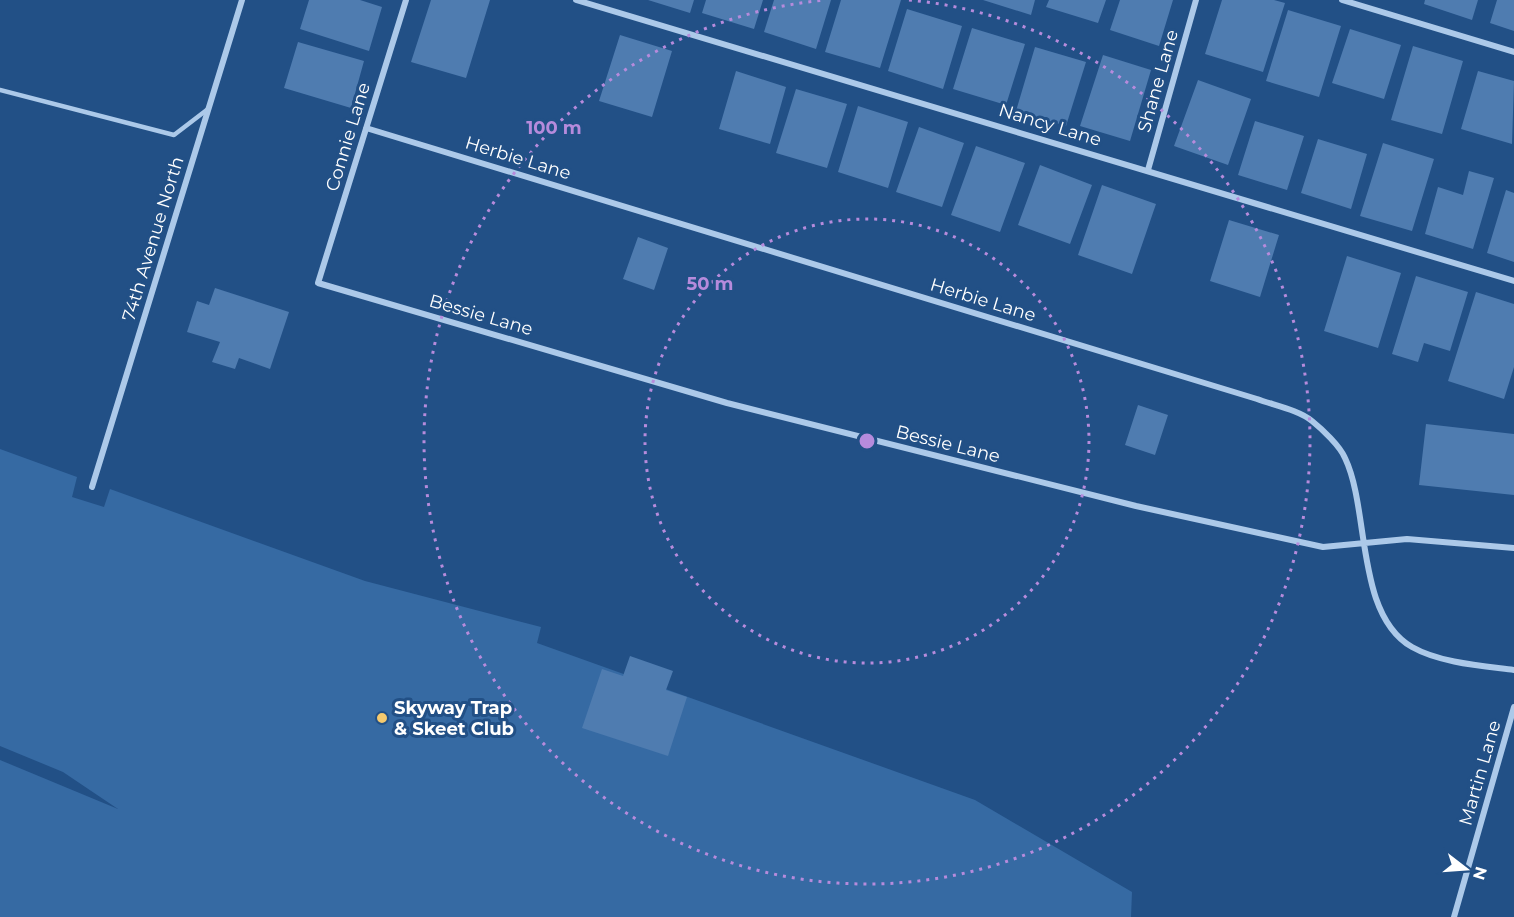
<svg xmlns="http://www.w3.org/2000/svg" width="1514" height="917" font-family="Montserrat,sans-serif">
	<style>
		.green { fill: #366aa3 }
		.building { fill: #4f7cb0 }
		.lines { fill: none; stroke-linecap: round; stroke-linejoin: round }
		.service { stroke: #acc9e9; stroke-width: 4.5 }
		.minor { stroke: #acc9e9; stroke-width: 6 }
		.ring { fill: none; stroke: #b68bdc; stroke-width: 3; stroke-dasharray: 3 6 }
		.poi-dot { fill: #f5ca6e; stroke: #225086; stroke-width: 2 }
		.labels { text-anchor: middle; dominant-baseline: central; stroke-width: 6; stroke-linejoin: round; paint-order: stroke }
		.street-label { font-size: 18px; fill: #fff; stroke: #225086 }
		.poi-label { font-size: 18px; font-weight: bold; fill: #fff; stroke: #225086; text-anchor: start }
		.centre { fill: #b68bdc; stroke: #225086; stroke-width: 3 }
		.ring-label { font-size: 18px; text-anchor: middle; font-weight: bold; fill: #b68bdc; stroke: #225086; stroke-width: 6; stroke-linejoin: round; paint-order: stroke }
	</style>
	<rect width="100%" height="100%" fill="#225086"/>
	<!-- green -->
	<path class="green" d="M 0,449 L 77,477 L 72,497 L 104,507 L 110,489 L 365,581 L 541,627 L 537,643 L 975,800 L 1132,892 L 1131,917 L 0,917 L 0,760 L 118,809 L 63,772 L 0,746 Z"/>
	<!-- building -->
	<path class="building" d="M 309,0 L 360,0 L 382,7 L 369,51 L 300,29 Z
		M 431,0 L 490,0 L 466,78 L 411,62 Z
		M 648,0 L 694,0 L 690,13 Z
		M 706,0 L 763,0 L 754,29 L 702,13 Z
		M 774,0 L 831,0 L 816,49 L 764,32 Z
		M 841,0 L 901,0 L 880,68 L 825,52 Z
		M 983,0 L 1035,0 L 1031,15 Z
		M 1049,0 L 1106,0 L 1098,23 L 1046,7 Z
		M 1120,0 L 1173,0 L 1159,46 L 1110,30 Z
		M 1222,0 L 1274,0 L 1285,3 L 1263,72 L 1205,54 Z
		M 1425,0 L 1478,0 L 1472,20 L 1424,4 Z
		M 1497,0 L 1514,0 L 1514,31 L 1490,23 Z
		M 907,9 L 962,26 L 943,89 L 888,71 Z
		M 1288,10 L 1341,26 L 1319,97 L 1266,81 Z
		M 972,28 L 1025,44 L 1006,105 L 953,89 Z
		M 1350,29 L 1401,45 L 1384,99 L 1332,83 Z
		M 620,35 L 672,51 L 652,117 L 599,101 Z
		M 298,42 L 364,61 L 351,108 L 284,88 Z
		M 1413,46 L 1463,61 L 1442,134 L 1391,120 Z
		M 1035,47 L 1086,62 L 1066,126 L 1016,111 Z
		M 1103,55 L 1151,70 L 1130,141 L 1080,126 Z
		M 736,71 L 786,87 L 770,144 L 719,129 Z
		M 1478,71 L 1514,81 L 1512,144 L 1461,129 Z
		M 1198,80 L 1251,99 L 1228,165 L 1174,146 Z
		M 796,89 L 847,104 L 827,168 L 776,153 Z
		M 858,106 L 908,122 L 888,188 L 838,172 Z
		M 1255,121 L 1304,136 L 1287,190 L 1238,175 Z
		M 919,127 L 964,143 L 942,207 L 896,192 Z
		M 1318,139 L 1367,154 L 1351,209 L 1301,193 Z
		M 1383,143 L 1434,159 L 1412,231 L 1360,216 Z
		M 976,146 L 1025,163 L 1000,232 L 951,215 Z
		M 1040,165 L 1092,185 L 1070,244 L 1018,225 Z
		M 1469,171 L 1494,178 L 1473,249 L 1425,234 L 1438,187 L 1463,195 Z
		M 1102,185 L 1156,204 L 1132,274 L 1078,255 Z
		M 1506,190 L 1514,193 L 1514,262 L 1487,253 Z
		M 1229,220 L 1279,235 L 1260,297 L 1210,281 Z
		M 638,237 L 668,248 L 654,290 L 623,279 Z
		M 1347,256 L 1401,273 L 1378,348 L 1324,331 Z
		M 1416,276 L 1468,292 L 1450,351 L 1424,343 L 1418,362 L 1392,354 Z
		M 215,288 L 289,312 L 270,369 L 239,358 L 235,369 L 212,362 L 220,342 L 187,332 L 197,301 L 209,305 Z
		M 1476,292 L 1514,304 L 1514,367 L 1504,399 L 1448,381 Z
		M 1138,405 L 1168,415 L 1155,455 L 1125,445 Z
		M 1426,424 L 1514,434 L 1514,495 L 1419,485 Z
		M 630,656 L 673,671 L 666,690 L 687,697 L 668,756 L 582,728 L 602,669 L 623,676 Z"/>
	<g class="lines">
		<!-- service -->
		<path class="service" d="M 0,90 L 174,135 L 208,109"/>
		<!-- minor -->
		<path class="minor" d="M 406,0 L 318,283 L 727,403 L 1136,506 L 1323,547 L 1407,539 L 1514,548
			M 576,0 L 1514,281
			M 1342,0 L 1514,52
			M 366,128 L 1257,399 C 1273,405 1299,410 1312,421 C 1322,429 1340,446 1345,458 C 1370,510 1355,614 1412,647 C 1440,663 1483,666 1514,670
			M 1148,170 L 1196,0
			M 92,487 L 242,0
			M 1454,917 L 1514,707"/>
	</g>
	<!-- distance rings -->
	<g class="ring">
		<circle cx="867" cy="441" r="222"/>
		<path d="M909 0A443 443 0 1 1 825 0"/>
	</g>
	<!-- markers -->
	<circle class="poi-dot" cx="382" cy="718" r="6"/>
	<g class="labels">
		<!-- street labels -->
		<g class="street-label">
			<text transform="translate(1158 81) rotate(-74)">Shane Lane</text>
			<text transform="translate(1050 125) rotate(17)">Nancy Lane</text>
			<text transform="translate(348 137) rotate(-73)">Connie Lane</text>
			<text transform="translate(518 158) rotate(17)">Herbie Lane</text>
			<text transform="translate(153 239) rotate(-73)">74th Avenue North</text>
			<text transform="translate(983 300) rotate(17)">Herbie Lane</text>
			<text transform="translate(481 315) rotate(16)">Bessie Lane</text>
			<text transform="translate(948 444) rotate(14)">Bessie Lane</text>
			<text transform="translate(1480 773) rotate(-74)">Martin Lane</text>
		</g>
		<!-- poi labels -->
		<g class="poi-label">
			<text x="394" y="708">Skyway Trap<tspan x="394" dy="21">&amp; Skeet Club</tspan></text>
		</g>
	</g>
	<circle cx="867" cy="441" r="9" class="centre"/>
	<g class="ring-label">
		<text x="554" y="134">100 m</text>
		<text x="710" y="290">50 m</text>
	</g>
	<!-- north arrow -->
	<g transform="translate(1466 869) rotate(107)" stroke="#225086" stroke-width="4.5" paint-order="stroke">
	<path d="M0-4.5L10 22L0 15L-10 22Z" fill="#ffffff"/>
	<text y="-9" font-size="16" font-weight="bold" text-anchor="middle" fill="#ffffff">N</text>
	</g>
</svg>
